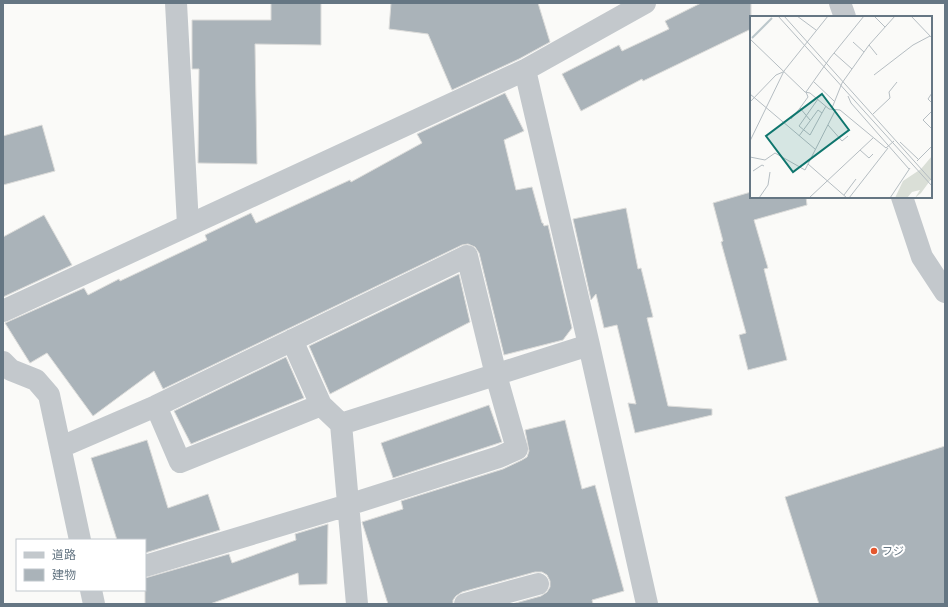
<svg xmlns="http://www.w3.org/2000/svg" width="948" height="607" font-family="'Varela Round','Noto Sans JP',sans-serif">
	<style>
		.building { fill: #aab3b9; stroke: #dcdcda }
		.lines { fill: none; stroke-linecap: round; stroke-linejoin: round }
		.minor { stroke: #c3c8cc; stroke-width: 22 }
		.poi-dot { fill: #e4572e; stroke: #fff; stroke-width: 1.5 }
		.labels { text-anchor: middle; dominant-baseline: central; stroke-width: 4; stroke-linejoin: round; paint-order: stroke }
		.poi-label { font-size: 11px; fill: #657683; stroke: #fff; text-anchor: start }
		.inset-river { fill: none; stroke: #bbc7cb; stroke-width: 2 }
		.inset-road { fill: none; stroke: #b5bdc2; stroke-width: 1 }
		.view { fill: #0f766e; fill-opacity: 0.15; stroke: #0f766e; stroke-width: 2 }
		.inset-edge { fill: none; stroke: #657683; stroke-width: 2 }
	</style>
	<rect width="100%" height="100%" fill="#fafaf8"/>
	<!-- building -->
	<path class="building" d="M 271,3 L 321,3 L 321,45 L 255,44 L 257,164 L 198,163 L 199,69 L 192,69 L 192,20 L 271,20 Z
		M 391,3 L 538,3 L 550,42 L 519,59 L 452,90 L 428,34 L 389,29 Z
		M 701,3 L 751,3 L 751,29 L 643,81 L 642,79 L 581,111 L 562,74 L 619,45 L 622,51 L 669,29 L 665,21 Z
		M 505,93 L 524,131 L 504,140 L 516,190 L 532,187 L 542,223 L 543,223 L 544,226 L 548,225 L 572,328 L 563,340 L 504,355 L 479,253 L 475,247 L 468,244 L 462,245 L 163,389 L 154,371 L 93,416 L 47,353 L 30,363 L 5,323 L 84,288 L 88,295 L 119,279 L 120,281 L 207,240 L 205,235 L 251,213 L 256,223 L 350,180 L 351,182 L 422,143 L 417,134 Z
		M 42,125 L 55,171 L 3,185 L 3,136 Z
		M 751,192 L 751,197 L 806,197 L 807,205 L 754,220 L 768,268 L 764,269 L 787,360 L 748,370 L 739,335 L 746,333 L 721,242 L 723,241 L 713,203 Z
		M 626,208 L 638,269 L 641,268 L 653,317 L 647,318 L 668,406 L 712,409 L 712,415 L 635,433 L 628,403 L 636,404 L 617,325 L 604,328 L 596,294 L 591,300 L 573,219 Z
		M 44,215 L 72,265 L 3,297 L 3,237 Z
		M 459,274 L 470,322 L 330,394 L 309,346 Z
		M 286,357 L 304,398 L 191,444 L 174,411 Z
		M 489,405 L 502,442 L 393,478 L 381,443 Z
		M 565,420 L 582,489 L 595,485 L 624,591 L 592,600 L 593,604 L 512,604 L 541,596 L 547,592 L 550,587 L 550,581 L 547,575 L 542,572 L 535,572 L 462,592 L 456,596 L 453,600 L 453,604 L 388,604 L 362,522 L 403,509 L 401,501 L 503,469 L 522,460 L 527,457 L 529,451 L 525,430 Z
		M 147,440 L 168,508 L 208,494 L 220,530 L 145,553 L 145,540 L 117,540 L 91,458 Z
		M 945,446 L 945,604 L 819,604 L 785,497 Z
		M 328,524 L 327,584 L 299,585 L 298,573 L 210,604 L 145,604 L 145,578 L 229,554 L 232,563 L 296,540 L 295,534 Z"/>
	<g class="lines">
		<!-- minor -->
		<path class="minor" d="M 176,3 L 188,225
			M 840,3 L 845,17
			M 525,70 L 589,345 L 647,604
			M 902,197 L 922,257 L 945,292
			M 3,311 L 525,70 L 645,3
			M 292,340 L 321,405
			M 3,362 L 11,370 L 36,380 L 49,395 L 80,540
			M 341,424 L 357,604
			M 61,447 L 156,406 L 180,462 L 321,405 L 341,424 L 589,345
			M 145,566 L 348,505 L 499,457 L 517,449 L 496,375 L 467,256 L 156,406
			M 91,590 L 94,604
			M 465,604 L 538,584"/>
	</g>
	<!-- markers -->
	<circle class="poi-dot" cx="874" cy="551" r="4"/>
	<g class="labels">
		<!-- poi labels -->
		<g class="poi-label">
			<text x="882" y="551">フジ</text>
		</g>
	</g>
	<!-- overview -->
	<g transform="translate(750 16)">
		<rect width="182" height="182" fill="#fafaf8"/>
		<path d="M 182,140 L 182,162 L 171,177 L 165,182 L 170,174 L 162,176 L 157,182 L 145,182 L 153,165 L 171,153 Z" fill="#dadfd7"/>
		<path class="inset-river" d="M 2,22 L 22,2"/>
		<path class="inset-road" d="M 28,0 L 182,170M 34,0 L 182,165M 47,0 L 66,14M 124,0 L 135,11M 161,0 L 182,22M 0,23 L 55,76 L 60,77 L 79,93 L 90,94 L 136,132 L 144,125M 103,26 L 114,36M 119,29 L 127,39M 84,37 L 102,53M 124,59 L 163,29 L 180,20M 64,66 L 84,85M 182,77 L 178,83 L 182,87M 0,78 L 65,133M 98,80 L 101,87 L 159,153M 68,83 L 49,110 L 60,119 L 72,97M 0,86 L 26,59 L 33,56M 82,92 L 92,67 L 119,29 L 145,0M 86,93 L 58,148 L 97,182M 182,95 L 173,104 L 182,113M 123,98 L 140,82 L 139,76 L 147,66M 41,103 L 50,92M 60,104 L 50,92 L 58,81 L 56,76 L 80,42 L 114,0M 78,109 L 92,125 L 98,120M 49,120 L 68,94 L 72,97 L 76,90M 0,125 L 34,55 L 78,0M 150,126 L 168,143M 110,134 L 119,142 L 123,138M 0,141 L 15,144 L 25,137 L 55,154 L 58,148M 167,145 L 182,130M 3,155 L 12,149 L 14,150M 94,179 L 106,163M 9,182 L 18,169 L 20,156M 59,182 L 123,122M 99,182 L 138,132M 140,182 L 160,152"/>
		<path class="view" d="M 72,78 L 99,114 L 43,156 L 16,120 Z"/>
		<rect width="182" height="182" class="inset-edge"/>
	</g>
	<!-- border -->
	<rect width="948" height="607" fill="none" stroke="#657683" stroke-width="8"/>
	<!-- legend -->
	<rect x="16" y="539" width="130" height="52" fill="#ffffff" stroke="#c1c8cd"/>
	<rect x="24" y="552" width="20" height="6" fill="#c3c8cc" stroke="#c1c8cd"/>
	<text x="52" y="559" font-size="12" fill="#657683">道路</text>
	<rect x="24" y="569" width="20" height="12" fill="#aab3b9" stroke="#c1c8cd"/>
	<text x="52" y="579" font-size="12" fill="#657683">建物</text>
</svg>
